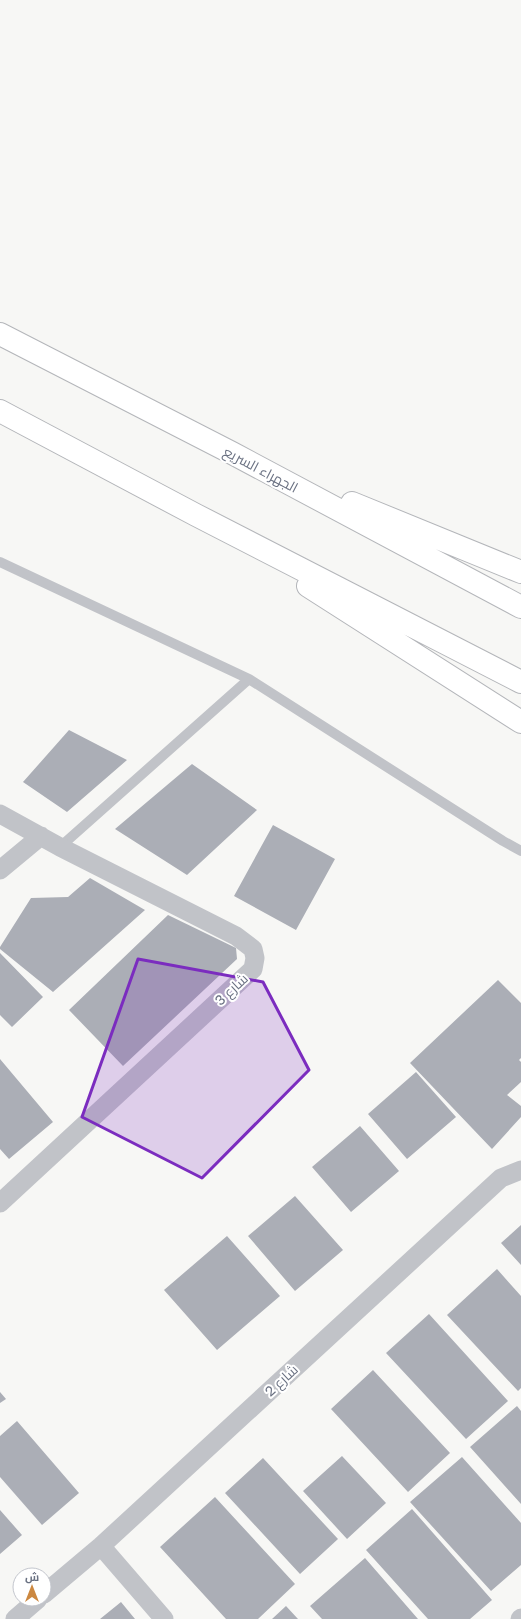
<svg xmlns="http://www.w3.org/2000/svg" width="521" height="1619" font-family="'Golos Text',Cairo,sans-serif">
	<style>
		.building { fill: #abaeb6 }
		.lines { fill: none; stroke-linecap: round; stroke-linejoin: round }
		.highway-casing { stroke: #b4b6ba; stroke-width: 24 }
		.lane { stroke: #c1c3c8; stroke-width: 10 }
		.street { stroke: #c1c3c8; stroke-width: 19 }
		.highway { stroke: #fff; stroke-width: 22 }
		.marked { fill: #7b2cbf; fill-opacity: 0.2; stroke: #7b2cbf; stroke-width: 3; stroke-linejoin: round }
		.labels { text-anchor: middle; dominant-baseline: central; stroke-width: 4; stroke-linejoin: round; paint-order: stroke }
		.street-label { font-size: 14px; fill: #6a7182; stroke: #fff }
	</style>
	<rect width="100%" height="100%" fill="#f7f7f5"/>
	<!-- building -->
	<path class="building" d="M 69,730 L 127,760 L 67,812 L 23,782 Z
		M 192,764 L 257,810 L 187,875 L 115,829 Z
		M 273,825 L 335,859 L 296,930 L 234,896 Z
		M 90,878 L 145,910 L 53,992 L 0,949 L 0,947 L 31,898 L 68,897 Z
		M 168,915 L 236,948 L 237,959 L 123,1066 L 69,1010 Z
		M 0,953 L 43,997 L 12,1027 L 0,1015 Z
		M 498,980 L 521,1003 L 521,1058 L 519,1060 L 521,1062 L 521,1082 L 507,1095 L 521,1106 L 521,1117 L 492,1149 L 410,1063 Z
		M 0,1059 L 53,1122 L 9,1159 L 0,1149 Z
		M 416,1072 L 456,1117 L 407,1159 L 368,1114 Z
		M 360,1126 L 399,1171 L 351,1212 L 312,1167 Z
		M 295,1196 L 343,1250 L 295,1291 L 248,1236 Z
		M 521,1225 L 521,1265 L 501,1243 Z
		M 227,1236 L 280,1296 L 217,1350 L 164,1290 Z
		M 497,1269 L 521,1296 L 521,1388 L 518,1391 L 447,1315 Z
		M 429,1314 L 508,1401 L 466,1439 L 386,1353 Z
		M 373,1370 L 450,1453 L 408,1492 L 331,1409 Z
		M 0,1392 L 6,1399 L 0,1403 Z
		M 517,1406 L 521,1411 L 521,1504 L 470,1447 Z
		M 17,1421 L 79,1493 L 42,1525 L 0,1477 L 0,1436 Z
		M 342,1456 L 386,1503 L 347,1539 L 303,1491 Z
		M 462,1457 L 521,1523 L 521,1565 L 491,1591 L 410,1502 Z
		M 263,1458 L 338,1539 L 300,1574 L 225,1493 Z
		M 215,1497 L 295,1584 L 258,1619 L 226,1619 L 160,1547 Z
		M 412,1509 L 492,1600 L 470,1619 L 428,1619 L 366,1550 Z
		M 0,1510 L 22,1535 L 0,1554 Z
		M 365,1558 L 418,1619 L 322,1619 L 310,1606 Z
		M 121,1602 L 135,1619 L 100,1619 Z
		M 286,1606 L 298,1619 L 272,1619 Z"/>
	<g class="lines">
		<!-- highway casing -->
		<g class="highway-casing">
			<path id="highway" d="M 0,334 L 232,453 L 521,607
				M 0,411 L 196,515 L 521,682
				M 352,503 L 521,572
				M 308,586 L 521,722"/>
		</g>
		<!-- lane -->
		<path class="lane" d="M 0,562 L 249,679 L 503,841 L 521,851
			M 60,847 L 249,679"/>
		<!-- street -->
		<path class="street" d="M 0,814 L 60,847 L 236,936 L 253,949 L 255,958 L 253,969 L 0,1203
			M 0,870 L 41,836
			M 101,1546 L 164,1619
			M 44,1594 L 101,1546 L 501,1178 L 521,1170
			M 15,1619 L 38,1599
			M 520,1619 L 521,1618"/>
		<!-- highway -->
		<use href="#highway" class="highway"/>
	</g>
	<!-- marked area -->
	<path class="marked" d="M 138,959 L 263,982 L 309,1070 L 202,1178 L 82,1117 Z"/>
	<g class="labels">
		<!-- street labels -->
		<g class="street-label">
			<text transform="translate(261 469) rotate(28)">الجهراء السريع</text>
			<text transform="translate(231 989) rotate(-43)">شارع 3</text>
			<text transform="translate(281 1380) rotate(-43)">شارع 2</text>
		</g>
	</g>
	<!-- north arrow -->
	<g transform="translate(32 1587)"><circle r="19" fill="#ffffff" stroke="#c3c6cd"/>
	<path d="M0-3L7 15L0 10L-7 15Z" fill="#cc8840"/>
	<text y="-6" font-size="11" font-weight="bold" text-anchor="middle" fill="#6a7182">ش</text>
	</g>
</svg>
